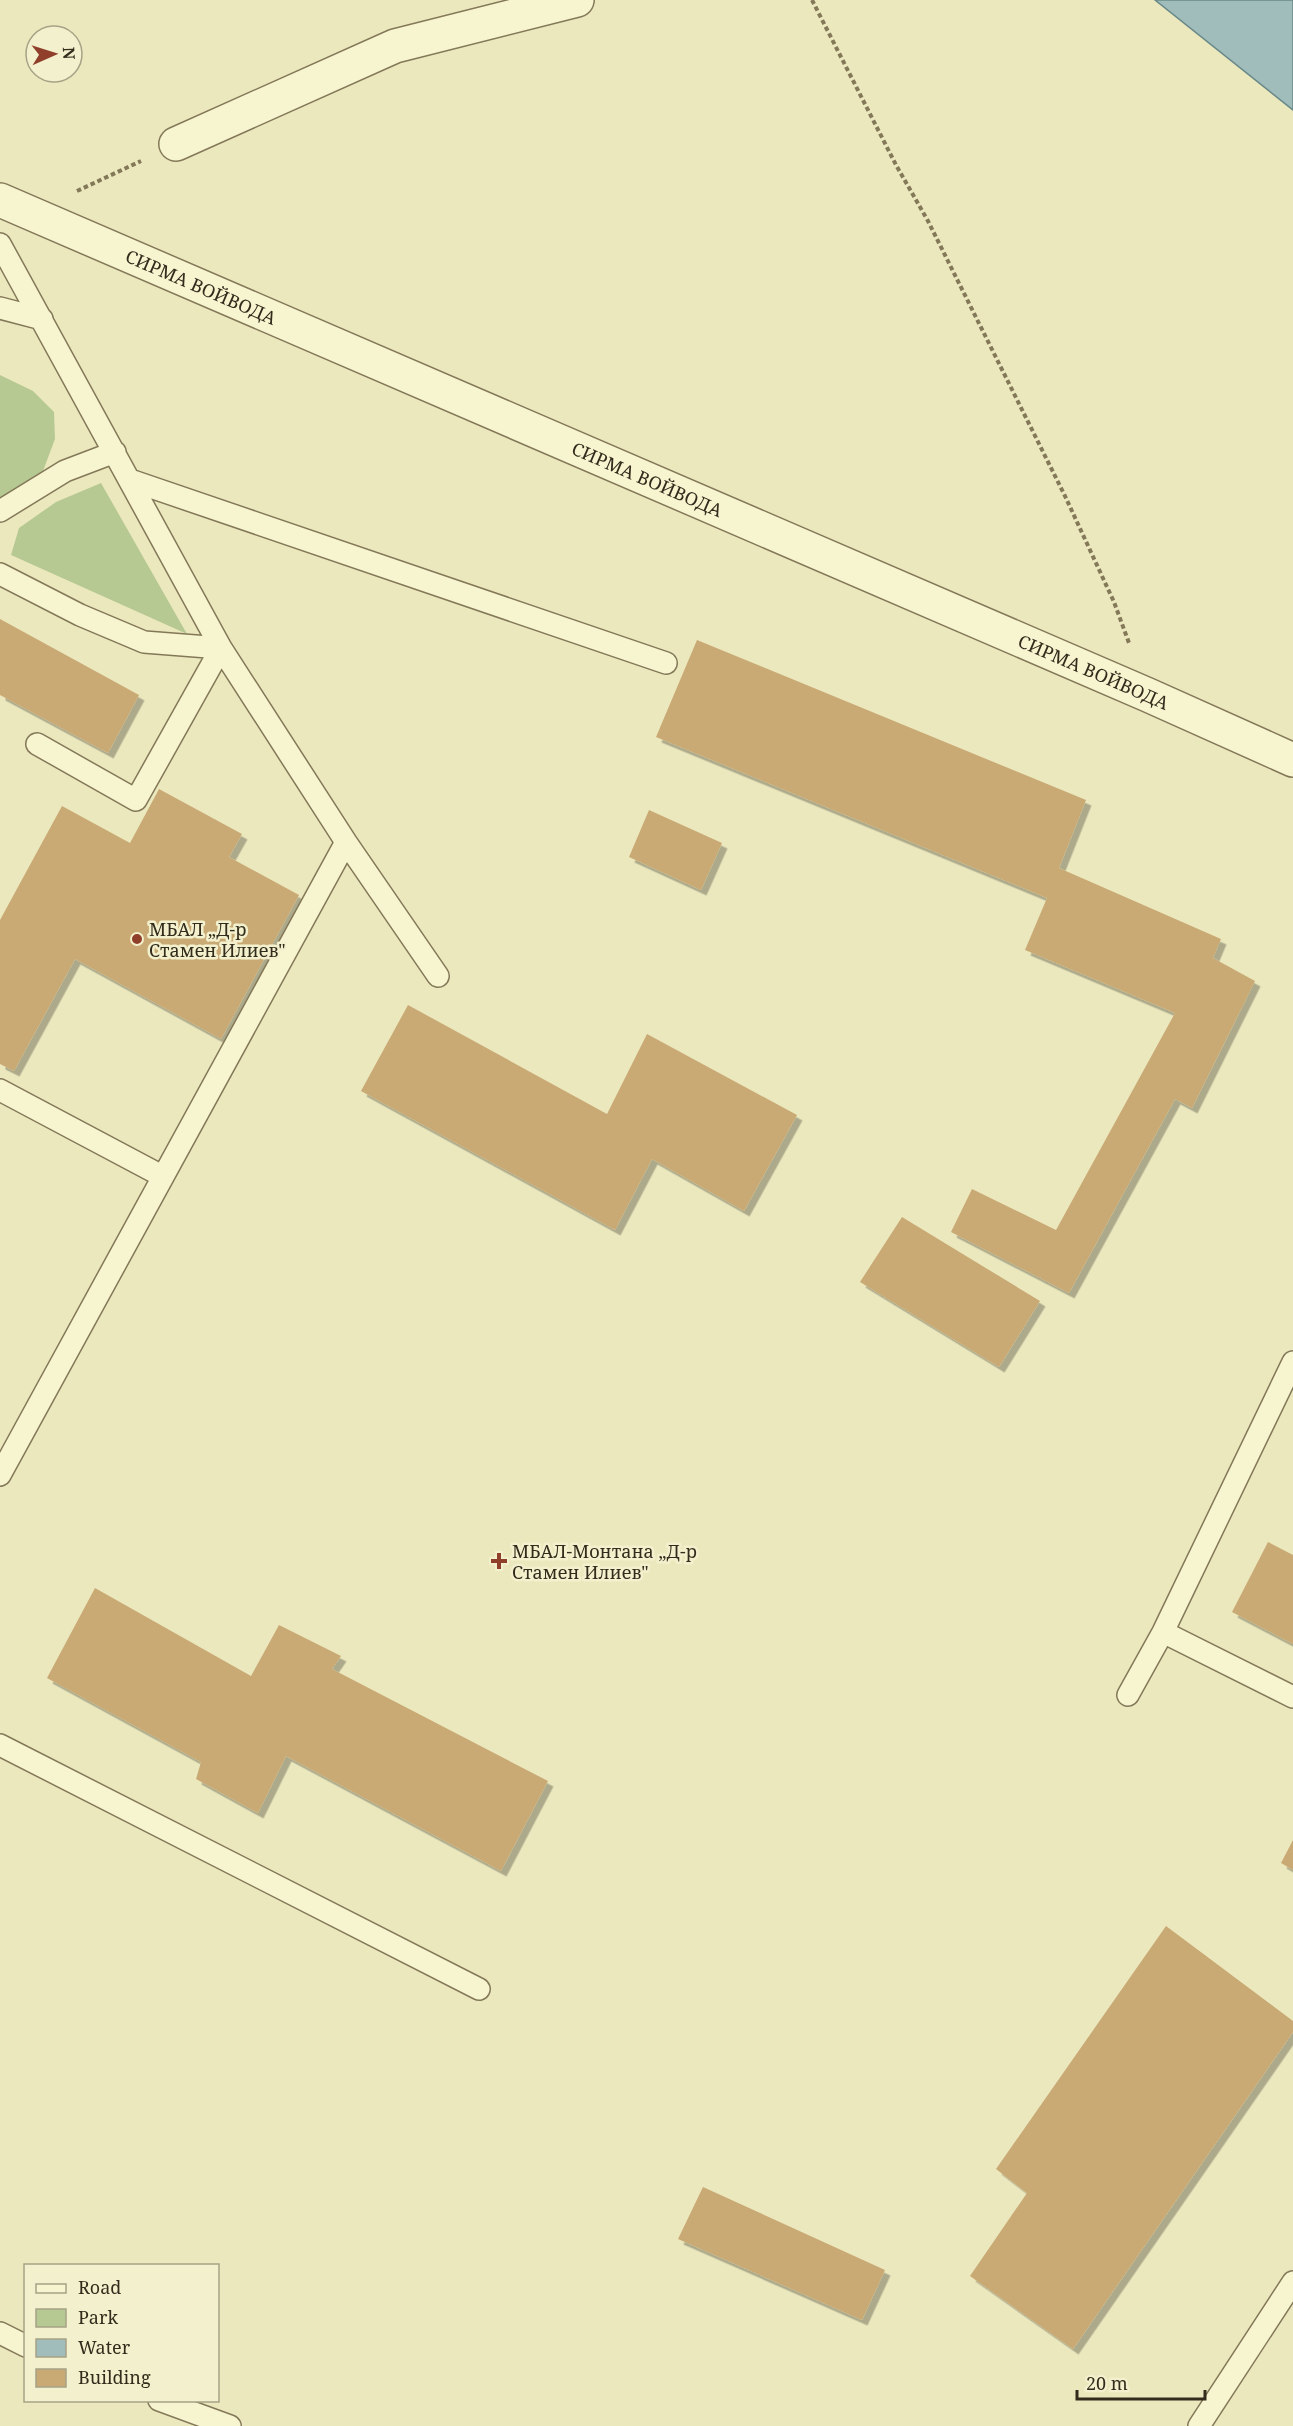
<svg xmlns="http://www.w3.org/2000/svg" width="1293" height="2426" font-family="'Noto Serif',serif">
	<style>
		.green { fill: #b7c993 }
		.water { fill: #a1bdbb; stroke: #698a89; stroke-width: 1.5 }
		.building { fill: #c9aa75; filter: url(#shadow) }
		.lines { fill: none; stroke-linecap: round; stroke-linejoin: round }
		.lane-casing { stroke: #837858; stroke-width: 24 }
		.street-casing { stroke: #837858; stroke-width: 36 }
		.path { stroke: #837858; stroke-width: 4; stroke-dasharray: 4.5 3; stroke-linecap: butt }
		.lane { stroke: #f7f4d0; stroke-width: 21 }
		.street { stroke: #f7f4d0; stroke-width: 33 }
		.poi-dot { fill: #903f2a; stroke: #f3f1cd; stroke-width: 2 }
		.labels { text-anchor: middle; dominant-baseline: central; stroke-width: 5; stroke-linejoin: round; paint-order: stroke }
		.street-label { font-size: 18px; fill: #332c1c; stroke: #f3f1cd }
		.poi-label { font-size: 18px; fill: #332c1c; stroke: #f3f1cd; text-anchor: start }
	</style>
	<defs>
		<filter id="shadow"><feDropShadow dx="5.5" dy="5.5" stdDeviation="0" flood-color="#0004"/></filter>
	</defs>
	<rect width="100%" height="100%" fill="#ece8be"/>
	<!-- green -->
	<path class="green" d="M 0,375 L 33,391 L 54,412 L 55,439 L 43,471 L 0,499 Z
		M 101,483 L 187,634 L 11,555 L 19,528 L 56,502 Z"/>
	<!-- water -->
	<path class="water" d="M 1155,0 L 1293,0 L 1293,110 Z"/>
	<!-- building -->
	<path class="building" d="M 0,619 L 139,695 L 108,753 L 0,695 Z
		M 697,640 L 1086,800 L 1059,868 L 1221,939 L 1213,958 L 1255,981 L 1192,1108 L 1175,1099 L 1069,1293 L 951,1232 L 972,1189 L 1056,1230 L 1175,1013 L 1025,950 L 1047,898 L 656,737 Z
		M 159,789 L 242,834 L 229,857 L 299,895 L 221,1039 L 75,959 L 14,1071 L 0,1064 L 0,920 L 62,806 L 130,843 Z
		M 649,810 L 722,843 L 701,890 L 629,857 Z
		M 408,1005 L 607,1114 L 647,1034 L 797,1115 L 744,1211 L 652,1159 L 615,1230 L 361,1091 Z
		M 902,1217 L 1040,1301 L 999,1367 L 860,1282 Z
		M 1268,1542 L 1293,1555 L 1293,1644 L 1232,1612 Z
		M 95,1588 L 251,1676 L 279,1625 L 341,1656 L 332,1669 L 548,1781 L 501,1871 L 286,1756 L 258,1813 L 196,1779 L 201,1762 L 47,1678 Z
		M 1293,1840 L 1293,1870 L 1281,1863 Z
		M 1166,1926 L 1293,2021 L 1293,2032 L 1073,2349 L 970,2276 L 1027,2193 L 996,2169 Z
		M 703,2187 L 885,2270 L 862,2320 L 678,2239 Z"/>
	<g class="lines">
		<!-- lane casing -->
		<g class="lane-casing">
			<path id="lane" d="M 0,244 L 221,648 L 346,842 L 438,976
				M 0,308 L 42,319
				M 130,480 L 666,663
				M 0,511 L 65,471 L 115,452
				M 0,574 L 80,615 L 144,642 L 221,648 L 136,800 L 37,744
				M 0,1090 L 162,1176
				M 0,1475 L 346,842
				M 1163,1632 L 1293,1697
				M 1128,1695 L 1163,1632 L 1293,1362
				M 0,1745 L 479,1989
				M 0,2333 L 26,2346
				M 159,2400 L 230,2426
				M 1199,2426 L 1293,2282"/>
		</g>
		<!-- street casing -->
		<g class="street-casing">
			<g id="street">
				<path d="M 176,144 L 395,46 L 577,0"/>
				<path id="s1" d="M 0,200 L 1148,695 L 1293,760"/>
			</g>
		</g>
		<!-- path -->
		<path class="path" d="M 812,0 L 896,165 L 928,221 L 1065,496 L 1114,602 L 1129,643
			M 77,191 L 141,161"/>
		<!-- lane -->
		<use href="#lane" class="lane"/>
		<!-- street -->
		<use href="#street" class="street"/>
	</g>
	<!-- markers -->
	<g class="poi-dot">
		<circle cx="137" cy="939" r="6"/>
		<path d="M496 1552h6v6h6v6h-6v6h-6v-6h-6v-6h6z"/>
	</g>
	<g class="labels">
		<!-- street labels -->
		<g class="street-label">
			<text stroke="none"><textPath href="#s1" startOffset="219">СИРМА ВОЙВОДА</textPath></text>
			<text stroke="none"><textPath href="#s1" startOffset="705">СИРМА ВОЙВОДА</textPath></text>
			<text stroke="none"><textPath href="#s1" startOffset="1191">СИРМА ВОЙВОДА</textPath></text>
		</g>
		<!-- poi labels -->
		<g class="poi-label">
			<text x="149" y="929">МБАЛ „Д-р<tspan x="149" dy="21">Стамен Илиев"</tspan></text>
			<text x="512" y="1551">МБАЛ-Монтана „Д-р<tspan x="512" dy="21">Стамен Илиев"</tspan></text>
		</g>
	</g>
	<!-- legend -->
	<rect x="24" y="2264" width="195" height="138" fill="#f3f1cd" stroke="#a6a286" stroke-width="1.5"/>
	<rect x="36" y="2284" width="30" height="9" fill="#f7f4d0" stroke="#a6a286" stroke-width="1.5"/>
	<text x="78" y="2294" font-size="18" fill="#332c1c">Road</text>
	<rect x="36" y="2309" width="30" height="18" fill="#b7c993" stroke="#a6a286" stroke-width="1.5"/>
	<text x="78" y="2324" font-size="18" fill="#332c1c">Park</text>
	<rect x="36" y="2339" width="30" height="18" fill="#a1bdbb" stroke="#a6a286" stroke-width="1.5"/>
	<text x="78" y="2354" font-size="18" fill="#332c1c">Water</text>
	<rect x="36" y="2369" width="30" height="18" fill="#c9aa75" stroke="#a6a286" stroke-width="1.5"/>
	<text x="78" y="2384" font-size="18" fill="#332c1c">Building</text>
	<!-- north arrow -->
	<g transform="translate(54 54) rotate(87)"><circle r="28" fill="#f3f1cd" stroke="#a6a286" stroke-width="1.5"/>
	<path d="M0-4.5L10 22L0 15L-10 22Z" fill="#903f2a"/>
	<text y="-9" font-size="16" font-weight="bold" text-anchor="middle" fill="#332c1c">N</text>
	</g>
	<!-- scale -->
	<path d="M1077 2390v9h128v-9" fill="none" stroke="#332c1c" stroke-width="3"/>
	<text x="1086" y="2390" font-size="18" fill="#332c1c" stroke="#f3f1cd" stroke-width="4.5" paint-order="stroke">20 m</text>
</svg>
